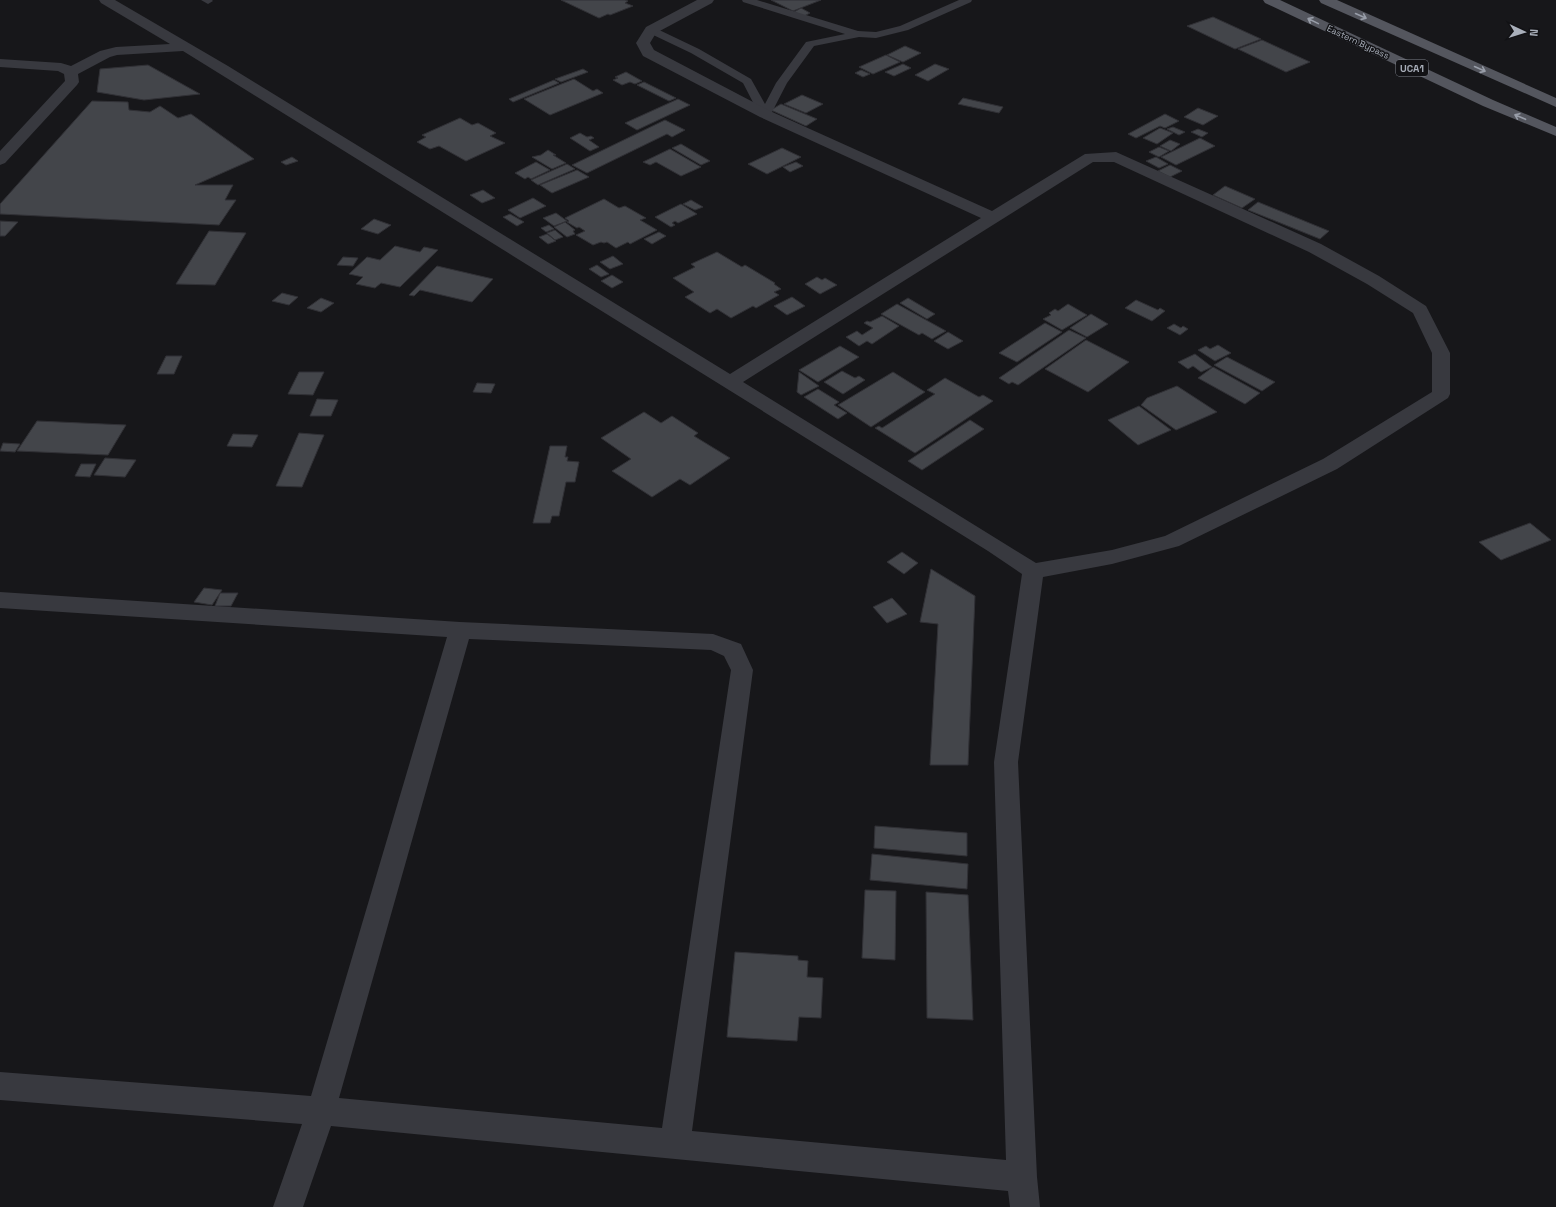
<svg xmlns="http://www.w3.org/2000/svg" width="1556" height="1207" font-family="'Space Grotesk',sans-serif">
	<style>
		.building { fill: #43454a; stroke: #313136 }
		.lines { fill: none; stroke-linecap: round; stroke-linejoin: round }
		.lane { fill: #38393f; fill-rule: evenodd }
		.street { fill: #38393f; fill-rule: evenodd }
		.primary { fill: #54565e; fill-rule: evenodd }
		.oneway { stroke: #989da8 }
		.labels { text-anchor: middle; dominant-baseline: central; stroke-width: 3; stroke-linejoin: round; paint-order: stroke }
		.far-street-label { font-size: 9px; fill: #a9afba; stroke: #121215 }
		.shield { fill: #121215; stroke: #7c8088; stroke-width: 1 }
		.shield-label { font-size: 10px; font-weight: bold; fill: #a9afba }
	</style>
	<rect width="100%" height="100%" fill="#17171a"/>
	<!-- building -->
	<path class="building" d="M 561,0 L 625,0 L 628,1 L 625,3 L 633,6 L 610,15 L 608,14 L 599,18 Z
		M 771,0 L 821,0 L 793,11 Z
		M 801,8 L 810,13 L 804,16 L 794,12 Z
		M 1213,17 L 1261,39 L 1235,49 L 1187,26 Z
		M 1262,40 L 1310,62 L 1286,72 L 1238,49 Z
		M 905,46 L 921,53 L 903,62 L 887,55 Z
		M 886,55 L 900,62 L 873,74 L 859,67 Z
		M 903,64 L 911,68 L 894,76 L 885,72 Z
		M 935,64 L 949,69 L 928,81 L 915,75 Z
		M 148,65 L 200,94 L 144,100 L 97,92 L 100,69 Z
		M 583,69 L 588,72 L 561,82 L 555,79 Z
		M 861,70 L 870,74 L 863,77 L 855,73 Z
		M 626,72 L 642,81 L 635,84 L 630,82 L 622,85 L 613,80 L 618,78 L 615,77 Z
		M 574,79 L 593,91 L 597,89 L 603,93 L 550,115 L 524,99 Z
		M 554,80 L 559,83 L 513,102 L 509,99 Z
		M 644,82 L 676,98 L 669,101 L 637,85 Z
		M 802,95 L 823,104 L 806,113 L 784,104 Z
		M 963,98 L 1003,107 L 999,113 L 958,104 Z
		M 678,99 L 690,105 L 637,130 L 625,123 Z
		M 92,101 L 128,102 L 129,110 L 150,112 L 160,106 L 178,118 L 191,114 L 254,159 L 195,185 L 233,185 L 225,200 L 236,200 L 219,225 L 0,214 L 0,204 Z
		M 781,104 L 817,119 L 806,126 L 771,110 Z
		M 1198,108 L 1218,116 L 1203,125 L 1184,117 Z
		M 1165,114 L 1179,121 L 1165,128 L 1160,126 L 1136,138 L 1128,134 Z
		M 460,118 L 472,125 L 478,123 L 496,133 L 490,136 L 505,143 L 466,161 L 439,146 L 430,149 L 417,142 L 426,137 L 422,135 Z
		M 665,120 L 685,130 L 672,137 L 667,134 L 587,173 L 572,165 Z
		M 1173,127 L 1185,132 L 1179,135 L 1167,129 Z
		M 1160,128 L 1173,133 L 1157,144 L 1143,138 Z
		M 1198,129 L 1208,133 L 1202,137 L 1191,132 Z
		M 580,133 L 587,137 L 591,136 L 594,138 L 589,140 L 599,147 L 590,151 L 570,138 Z
		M 1200,138 L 1215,146 L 1176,165 L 1161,157 Z
		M 1170,140 L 1180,144 L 1171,151 L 1160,146 Z
		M 681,144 L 710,161 L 701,165 L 672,148 Z
		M 1159,147 L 1169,151 L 1159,157 L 1149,152 Z
		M 782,148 L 801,157 L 767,174 L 748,164 Z
		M 670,149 L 701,167 L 681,176 L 656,162 L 650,165 L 643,162 Z
		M 548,150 L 556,155 L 553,155 L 566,163 L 552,169 L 532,157 L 541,155 Z
		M 292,157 L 298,161 L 286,165 L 281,162 Z
		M 1156,157 L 1168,164 L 1159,168 L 1146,161 Z
		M 536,162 L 550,170 L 531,179 L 528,177 L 525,179 L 515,173 Z
		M 796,162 L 803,166 L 790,172 L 783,167 Z
		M 567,164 L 575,169 L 538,185 L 531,180 Z
		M 1170,165 L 1182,171 L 1170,177 L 1158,171 Z
		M 577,170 L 589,177 L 552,193 L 540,185 Z
		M 1225,186 L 1255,199 L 1242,208 L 1213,195 Z
		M 483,190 L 495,198 L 482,203 L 470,195 Z
		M 533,198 L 546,206 L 520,218 L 508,210 Z
		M 604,199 L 619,208 L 625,206 L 646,218 L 640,220 L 657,230 L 630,244 L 628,242 L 616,248 L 607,242 L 604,243 L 601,242 L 593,245 L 576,235 L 585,231 L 579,227 L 577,228 L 567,222 L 569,221 L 565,218 Z
		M 691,200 L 703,207 L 695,210 L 683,204 Z
		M 1258,202 L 1329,231 L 1320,239 L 1248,210 Z
		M 681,204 L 697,214 L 678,223 L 675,221 L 672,223 L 675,225 L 671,227 L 655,217 Z
		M 556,213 L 567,221 L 554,226 L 543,218 Z
		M 510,214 L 524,222 L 517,226 L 503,217 Z
		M 374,219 L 391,225 L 378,234 L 361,229 Z
		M 0,221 L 18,222 L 5,236 L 0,236 Z
		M 565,222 L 575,230 L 573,231 L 575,234 L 567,237 L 554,227 Z
		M 549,225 L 554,229 L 546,232 L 541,228 Z
		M 555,230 L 563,237 L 555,240 L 547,233 Z
		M 209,231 L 246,233 L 215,285 L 176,284 Z
		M 659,232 L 666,236 L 652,244 L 644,239 Z
		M 547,234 L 556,241 L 548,244 L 539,237 Z
		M 395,246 L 420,252 L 424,247 L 438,250 L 400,287 L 381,283 L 375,288 L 356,284 L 363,277 L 349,274 L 367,257 L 380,260 Z
		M 717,252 L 742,267 L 745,265 L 775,283 L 774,284 L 781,289 L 774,292 L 779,295 L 756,308 L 753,306 L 731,318 L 717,309 L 710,313 L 685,297 L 694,292 L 673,278 L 695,267 L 691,264 Z
		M 613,256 L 623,264 L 610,269 L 600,262 Z
		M 343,257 L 358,258 L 353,266 L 337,265 Z
		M 597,265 L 609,274 L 601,277 L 589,269 Z
		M 437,266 L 493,279 L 472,302 L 420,290 L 414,296 L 409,295 Z
		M 612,275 L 623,282 L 612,288 L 601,281 Z
		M 817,277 L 822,280 L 825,278 L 837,285 L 820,294 L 805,284 Z
		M 282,293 L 298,297 L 289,305 L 272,301 Z
		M 792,297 L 805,306 L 787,315 L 774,306 Z
		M 321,298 L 334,303 L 321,312 L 307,308 Z
		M 908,298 L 935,314 L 927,319 L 900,303 Z
		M 1136,300 L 1158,310 L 1160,308 L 1165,311 L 1152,321 L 1125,308 Z
		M 897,304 L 946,331 L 932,339 L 922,333 L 919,335 L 881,314 Z
		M 1068,304 L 1087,315 L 1062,330 L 1043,319 L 1051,315 L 1049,313 L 1055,309 L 1058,311 Z
		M 1091,314 L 1108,324 L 1087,337 L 1070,328 Z
		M 882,316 L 899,326 L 872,344 L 867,341 L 859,346 L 846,337 L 857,331 L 862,335 L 873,328 L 864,323 L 867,321 L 870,322 Z
		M 1045,323 L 1062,332 L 1017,362 L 999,353 Z
		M 1174,324 L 1181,328 L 1183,326 L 1188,329 L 1180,335 L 1167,328 Z
		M 1069,330 L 1086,338 L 1018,385 L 1012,382 L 1009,384 L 999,378 Z
		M 948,332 L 963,341 L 948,349 L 934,341 Z
		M 1086,340 L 1129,362 L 1088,392 L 1045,369 Z
		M 1218,345 L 1231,353 L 1215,361 L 1198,350 L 1206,346 L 1210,349 Z
		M 840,346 L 859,357 L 818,382 L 799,370 Z
		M 1195,354 L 1212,367 L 1201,372 L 1193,366 L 1188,369 L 1178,362 Z
		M 166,356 L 182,356 L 174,374 L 157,374 Z
		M 1227,357 L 1275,382 L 1262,391 L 1214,365 Z
		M 1213,367 L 1260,393 L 1245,404 L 1198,378 Z
		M 842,371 L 855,378 L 859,376 L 865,380 L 843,394 L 824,382 Z
		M 299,372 L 324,372 L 313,395 L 288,394 Z
		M 799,372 L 819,386 L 801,395 L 797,392 Z
		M 893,372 L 925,392 L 871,427 L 838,405 Z
		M 945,378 L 979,397 L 983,395 L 993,401 L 915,453 L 875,428 L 879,426 L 882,428 L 935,394 L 927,390 Z
		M 477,383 L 495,384 L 491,393 L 473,392 Z
		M 1177,386 L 1217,412 L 1176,430 L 1141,405 L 1147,398 Z
		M 818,389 L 839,402 L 834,405 L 847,413 L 838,419 L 804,397 Z
		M 317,399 L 338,400 L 331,416 L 310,416 Z
		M 1139,406 L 1171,430 L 1138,445 L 1108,420 Z
		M 644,412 L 661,423 L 672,416 L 698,433 L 694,436 L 730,458 L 690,485 L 680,479 L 652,497 L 612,471 L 631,459 L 601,438 Z
		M 970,420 L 984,429 L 922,470 L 908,461 Z
		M 37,421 L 126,425 L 108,455 L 17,451 Z
		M 299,433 L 324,435 L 302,487 L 276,486 Z
		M 233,434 L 258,435 L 252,447 L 227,446 Z
		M 3,443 L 20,444 L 15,452 L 0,451 Z
		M 550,446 L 567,446 L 565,457 L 568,457 L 567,461 L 579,462 L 575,482 L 566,482 L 559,516 L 552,516 L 550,523 L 533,523 Z
		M 105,458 L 136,460 L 125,477 L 94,475 Z
		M 81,464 L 96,464 L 90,477 L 75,476 Z
		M 1530,523 L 1551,540 L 1501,560 L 1479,542 Z
		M 902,552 L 918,563 L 904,574 L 887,562 Z
		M 931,569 L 975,596 L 968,765 L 930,765 L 938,624 L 920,622 Z
		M 204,588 L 222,590 L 212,605 L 194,602 Z
		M 220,593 L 238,593 L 231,606 L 215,606 Z
		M 892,598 L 907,614 L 887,623 L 873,607 Z
		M 875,826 L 967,833 L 967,856 L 874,848 Z
		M 872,854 L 968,864 L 967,889 L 870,880 Z
		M 865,890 L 896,891 L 895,960 L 862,958 Z
		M 926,892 L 968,895 L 973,1020 L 927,1018 Z
		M 735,952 L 798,956 L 798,960 L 808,961 L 807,977 L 823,978 L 821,1018 L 799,1017 L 797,1041 L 727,1037 Z"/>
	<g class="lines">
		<!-- lane -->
		<path class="lane" d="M 201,0 L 212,0 L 213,1 L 208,4 Z
			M 742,0 L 757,0 L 858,31 L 876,32 L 900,26 L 959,0 L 972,0 L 971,2 L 908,30 L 876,38 L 859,37 L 814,46 L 787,83 L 771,114 L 769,116 L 761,116 L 759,114 L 743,83 L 691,53 L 647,32 L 646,30 L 647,28 L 655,28 L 699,49 L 751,79 L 765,104 L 776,83 L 806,42 L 845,34 L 743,2 Z"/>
		<!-- street -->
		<path class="street" d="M 99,0 L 115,0 L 228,66 L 730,374 L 981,218 L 760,117 L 643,56 L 636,43 L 646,27 L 697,0 L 714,0 L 712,3 L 656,33 L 650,43 L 654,50 L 770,111 L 992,211 L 1085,154 L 1116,152 L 1321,244 L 1379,276 L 1426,306 L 1450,353 L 1450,394 L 1448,398 L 1337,469 L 1179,546 L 1112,564 L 1043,577 L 1018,762 L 1037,1177 L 1040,1207 L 1010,1207 L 1008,1191 L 331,1126 L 303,1207 L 273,1207 L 302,1124 L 0,1100 L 0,1072 L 311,1096 L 447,637 L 0,608 L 0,592 L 460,622 L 713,634 L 741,644 L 753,670 L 692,1131 L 1006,1160 L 994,762 L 1022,574 L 988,551 L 183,51 L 117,55 L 110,57 L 78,74 L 79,82 L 77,85 L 5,163 L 0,165 L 0,151 L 65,81 L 64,74 L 58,71 L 0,67 L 0,59 L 61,63 L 71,66 L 100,51 L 116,47 L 170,44 L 101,3 ZM 1093,162 L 1114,162 L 1309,252 L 1367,284 L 1413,313 L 1432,353 L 1432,392 L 1323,459 L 1165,536 L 1112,550 L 1036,563 L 743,382 ZM 469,639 L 711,650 L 724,656 L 731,670 L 662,1128 L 339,1098 Z"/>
		<!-- primary -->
		<path class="primary" d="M 1263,0 L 1280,0 L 1493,100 L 1556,127 L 1556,136 L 1483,106 L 1265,3 Z
			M 1319,0 L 1337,0 L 1556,98 L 1556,107 L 1321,3 Z"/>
	</g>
	<!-- one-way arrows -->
	<defs><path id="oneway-shaft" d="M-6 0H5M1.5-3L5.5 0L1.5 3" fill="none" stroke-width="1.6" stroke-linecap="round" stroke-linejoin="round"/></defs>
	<g class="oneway">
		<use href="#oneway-shaft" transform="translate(1361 16) rotate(24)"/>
		<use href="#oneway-shaft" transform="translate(1313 21) rotate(-154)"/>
		<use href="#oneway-shaft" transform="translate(1480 69) rotate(24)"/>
		<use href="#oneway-shaft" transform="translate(1520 117) rotate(-157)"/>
	</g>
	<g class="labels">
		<!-- far-street labels -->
		<g class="far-street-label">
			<text transform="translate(1358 42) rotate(25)">Eastern Bypass</text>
		</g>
		<!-- shield labels -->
		<rect class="shield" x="1396" y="60" width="32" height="16" rx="3"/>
		<g class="shield-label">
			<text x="1412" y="68">UCA1</text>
		</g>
	</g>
	<!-- north arrow -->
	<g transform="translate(1524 32) rotate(94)" stroke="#121215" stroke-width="3" paint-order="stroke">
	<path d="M0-3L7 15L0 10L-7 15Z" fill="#a9afba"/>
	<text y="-6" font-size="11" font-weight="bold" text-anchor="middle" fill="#a9afba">N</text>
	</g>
</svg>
